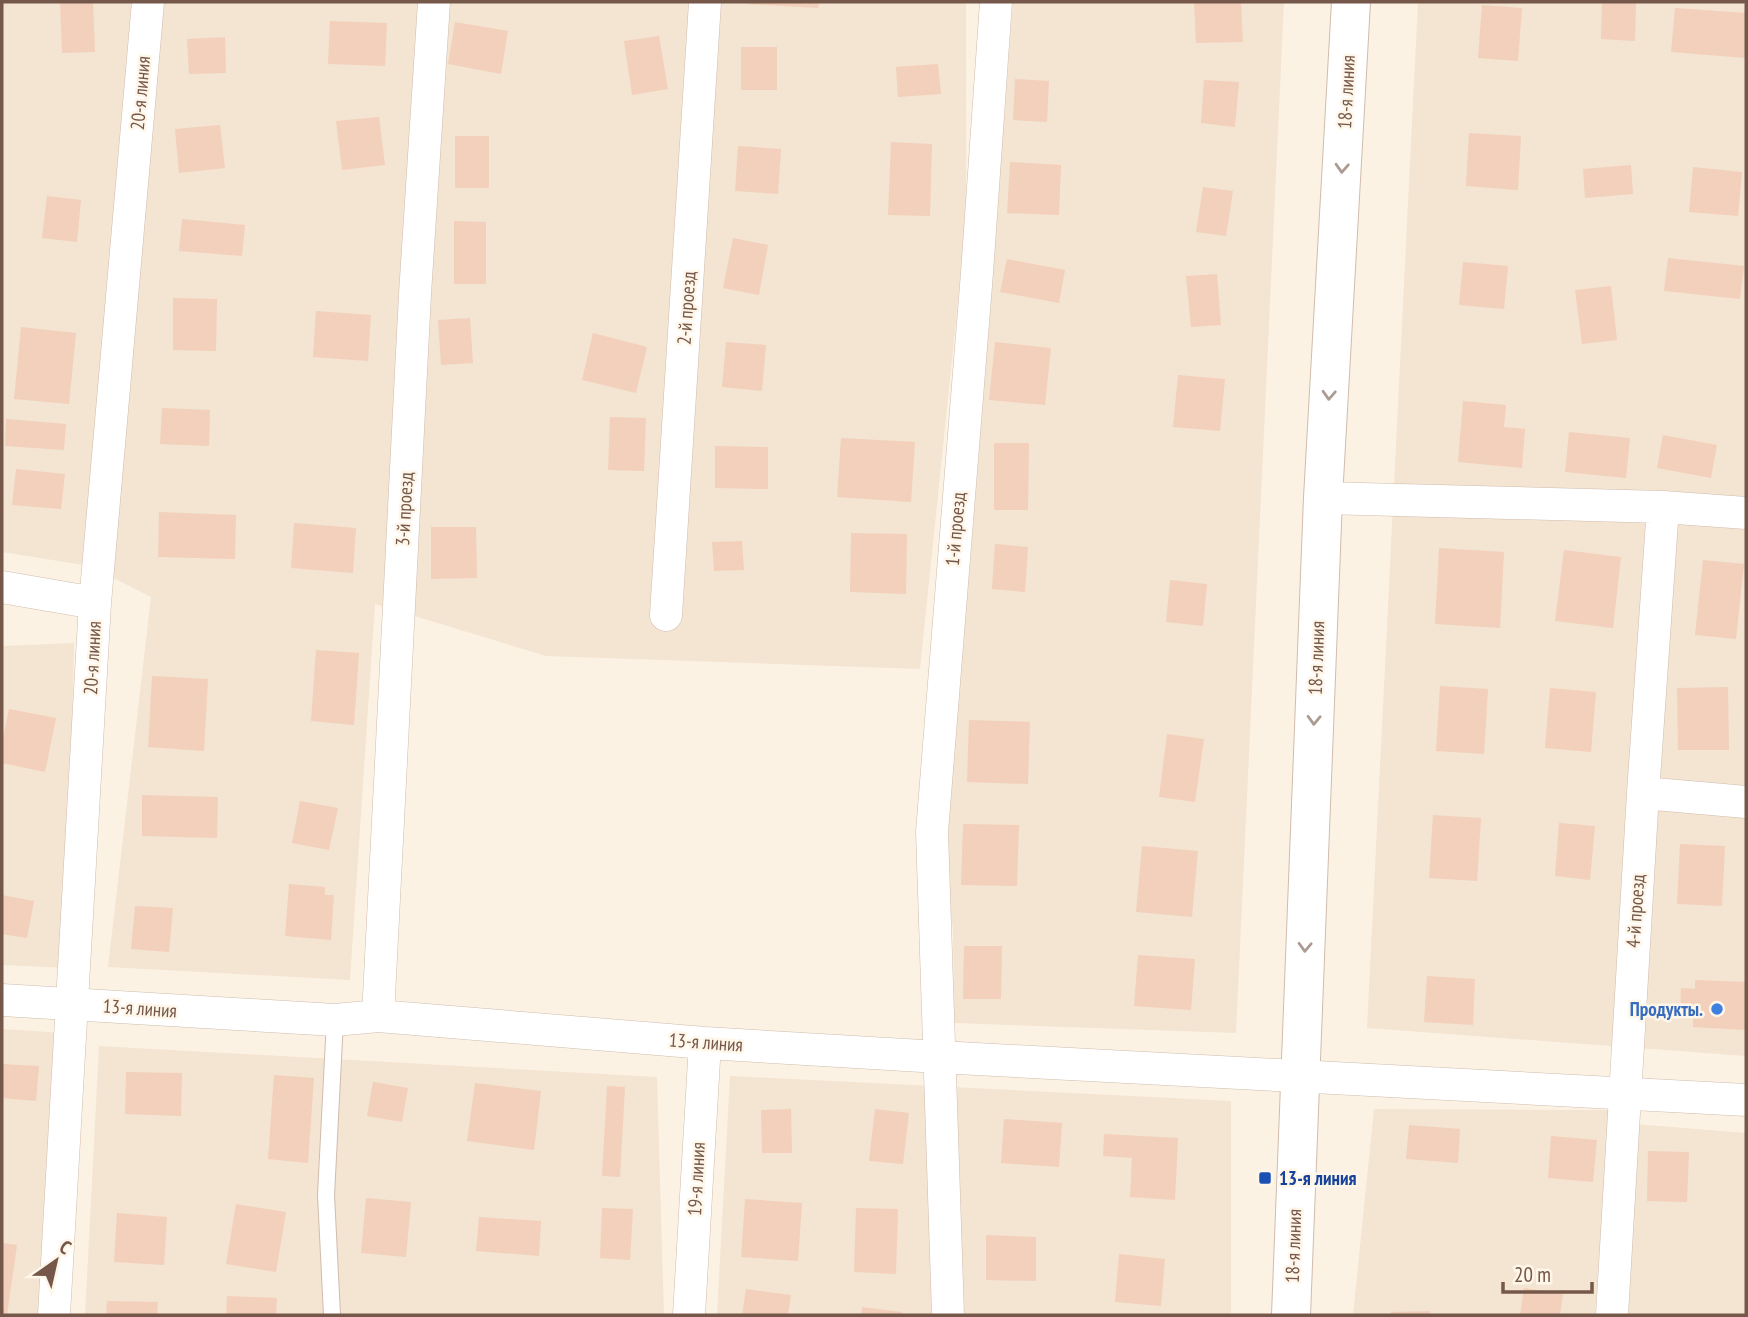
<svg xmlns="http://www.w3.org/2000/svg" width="1748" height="1317" font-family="'PT Sans Narrow',sans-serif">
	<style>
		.residential { fill: #f4e4d2 }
		.building { fill: #f2d0bb }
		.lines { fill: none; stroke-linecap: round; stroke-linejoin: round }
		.service-casing { stroke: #d0bcad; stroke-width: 18 }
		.minor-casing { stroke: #d0bcad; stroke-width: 33 }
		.tertiary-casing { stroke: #d0bcad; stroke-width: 40 }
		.service { stroke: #fff; stroke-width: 16 }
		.minor { stroke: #fff; stroke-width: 32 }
		.tertiary { stroke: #fff; stroke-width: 38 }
		.oneway { stroke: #ac9b92 }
		.shop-dot { fill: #3f7fe0; stroke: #fff6ea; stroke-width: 2.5 }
		.transit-dot { fill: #1a4fb4; stroke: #fff6ea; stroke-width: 2.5 }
		.labels { text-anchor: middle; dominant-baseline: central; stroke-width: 5; stroke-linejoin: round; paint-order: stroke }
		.street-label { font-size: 19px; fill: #755849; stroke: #fff6ea }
		.shop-label { font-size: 19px; font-weight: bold; fill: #366cbe; stroke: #fff6ea; text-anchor: end }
		.transit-label { font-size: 19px; font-weight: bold; fill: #164399; stroke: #fff6ea; text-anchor: start }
	</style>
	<rect width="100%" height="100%" fill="#fcf2e4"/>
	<!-- residential -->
	<path class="residential" d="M 2,2 L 966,2 L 966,224 L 920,669 L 546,656 L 375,604 L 350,980 L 108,967 L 151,597 L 90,566 L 2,552 Z
		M 1013,2 L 1284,2 L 1236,1033 L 954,1023 L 953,930 L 938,812 L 970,566 Z
		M 1418,2 L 1746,2 L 1746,1056 L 1367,1028 Z
		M 74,643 L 67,968 L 2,965 L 2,646 Z
		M 2,1029 L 63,1033 L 45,1315 L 2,1315 Z
		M 99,1046 L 657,1077 L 664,1315 L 85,1315 Z
		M 730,1076 L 1231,1101 L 1231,1315 L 717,1315 Z
		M 1374,1109 L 1610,1110 L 1595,1315 L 1353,1315 Z
		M 1635,1124 L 1746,1133 L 1746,1315 L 1628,1315 Z"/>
	<!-- building -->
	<path class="building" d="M 93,2 L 95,52 L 62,53 L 60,3 Z
		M 747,2 L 819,2 L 818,8 L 747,4 Z
		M 1194,2 L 1241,2 L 1243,42 L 1196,43 Z
		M 1602,2 L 1636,3 L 1635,41 L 1601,39 Z
		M 1482,5 L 1522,8 L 1518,61 L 1478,58 Z
		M 1675,8 L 1746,13 L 1746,58 L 1671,52 Z
		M 330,21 L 387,23 L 385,66 L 328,64 Z
		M 455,22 L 508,31 L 501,74 L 448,64 Z
		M 659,36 L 668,89 L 632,95 L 624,41 Z
		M 225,37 L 226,73 L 189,74 L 187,39 Z
		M 741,47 L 777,47 L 777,90 L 741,90 Z
		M 938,64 L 941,94 L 898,97 L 896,67 Z
		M 1015,79 L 1049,81 L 1047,122 L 1013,120 Z
		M 1204,80 L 1239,82 L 1235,127 L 1201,123 Z
		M 379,117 L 385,165 L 342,170 L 336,121 Z
		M 220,125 L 225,168 L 179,173 L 175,129 Z
		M 1469,133 L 1521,136 L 1518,190 L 1466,186 Z
		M 455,136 L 489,136 L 489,188 L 455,188 Z
		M 891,142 L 932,144 L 930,216 L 888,215 Z
		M 738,146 L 781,149 L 778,194 L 735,191 Z
		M 1010,162 L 1061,165 L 1059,215 L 1007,213 Z
		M 1631,165 L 1633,194 L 1585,198 L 1583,169 Z
		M 1693,167 L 1742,172 L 1738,216 L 1689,212 Z
		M 1203,187 L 1233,191 L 1226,236 L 1196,232 Z
		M 47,196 L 81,200 L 77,242 L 42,238 Z
		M 182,219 L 245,225 L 242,256 L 179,251 Z
		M 454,221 L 486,222 L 486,284 L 454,284 Z
		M 733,238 L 768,245 L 759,295 L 723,288 Z
		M 1668,258 L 1744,266 L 1740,299 L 1664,291 Z
		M 1007,259 L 1065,270 L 1059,303 L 1000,292 Z
		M 1463,262 L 1508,266 L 1504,309 L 1459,305 Z
		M 1217,274 L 1221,325 L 1191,327 L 1186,276 Z
		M 1611,286 L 1617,340 L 1582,344 L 1575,290 Z
		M 173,298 L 217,299 L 216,351 L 173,350 Z
		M 316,311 L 371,315 L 368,361 L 313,357 Z
		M 470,318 L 473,363 L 441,365 L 438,320 Z
		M 21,327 L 76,333 L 69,404 L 14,399 Z
		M 593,333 L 647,347 L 636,393 L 582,380 Z
		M 726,342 L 766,345 L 762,391 L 722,387 Z
		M 995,342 L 1051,348 L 1045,405 L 989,400 Z
		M 1178,375 L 1225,379 L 1220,431 L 1173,427 Z
		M 1463,401 L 1506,405 L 1504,427 L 1525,429 L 1522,468 L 1458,462 Z
		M 162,408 L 210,410 L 209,446 L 160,444 Z
		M 610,417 L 646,418 L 644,471 L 608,470 Z
		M 6,419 L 66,424 L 64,450 L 5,446 Z
		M 1569,432 L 1630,438 L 1626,478 L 1565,472 Z
		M 1663,435 L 1717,445 L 1711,478 L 1657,468 Z
		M 841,438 L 915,442 L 911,502 L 837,497 Z
		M 994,443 L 1029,443 L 1028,510 L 994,510 Z
		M 715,446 L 768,447 L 768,489 L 715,488 Z
		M 16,469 L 65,474 L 61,509 L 12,505 Z
		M 159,512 L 236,515 L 235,559 L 158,557 Z
		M 294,523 L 356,528 L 353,573 L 291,568 Z
		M 431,527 L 476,527 L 477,578 L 431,579 Z
		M 851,533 L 907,534 L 906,594 L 850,592 Z
		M 742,541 L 744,570 L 714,571 L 712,542 Z
		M 995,544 L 1028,547 L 1025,592 L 992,589 Z
		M 1439,548 L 1504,552 L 1500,628 L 1435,624 Z
		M 1564,550 L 1621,557 L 1613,628 L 1555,621 Z
		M 1703,560 L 1744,564 L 1736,639 L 1695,635 Z
		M 1170,580 L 1207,584 L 1203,626 L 1166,622 Z
		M 316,650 L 359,653 L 354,725 L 311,721 Z
		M 152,676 L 208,679 L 204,751 L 148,747 Z
		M 1440,686 L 1488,689 L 1484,754 L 1436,751 Z
		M 1728,687 L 1729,750 L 1678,750 L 1677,688 Z
		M 1550,688 L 1596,692 L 1591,752 L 1545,748 Z
		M 9,709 L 56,718 L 45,772 L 2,763 L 2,743 Z
		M 969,720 L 1030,722 L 1028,784 L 967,782 Z
		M 1167,734 L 1204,739 L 1195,802 L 1159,797 Z
		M 142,795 L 218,797 L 217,838 L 142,836 Z
		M 300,801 L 338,808 L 329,850 L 292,843 Z
		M 1433,815 L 1481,818 L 1477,881 L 1429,878 Z
		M 1559,823 L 1595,826 L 1590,880 L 1555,876 Z
		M 963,824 L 1019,825 L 1017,886 L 961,885 Z
		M 1680,844 L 1725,846 L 1722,906 L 1677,904 Z
		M 1142,846 L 1198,851 L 1192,917 L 1136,912 Z
		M 289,884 L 325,887 L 325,895 L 334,895 L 331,940 L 285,936 Z
		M 2,895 L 34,901 L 27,938 L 2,934 Z
		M 135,906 L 173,908 L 169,952 L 131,949 Z
		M 964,946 L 1002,946 L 1001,999 L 963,999 Z
		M 1138,955 L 1195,959 L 1191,1010 L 1134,1006 Z
		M 1427,976 L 1475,979 L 1473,1025 L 1424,1022 Z
		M 1695,980 L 1746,982 L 1746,1030 L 1693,1027 L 1693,1018 L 1680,1017 L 1681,988 L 1695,989 Z
		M 2,1064 L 39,1066 L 36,1101 L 2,1098 Z
		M 126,1072 L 182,1073 L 181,1116 L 125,1114 Z
		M 274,1075 L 314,1078 L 308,1163 L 268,1159 Z
		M 373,1082 L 408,1088 L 402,1122 L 367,1116 Z
		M 475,1083 L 541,1091 L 534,1150 L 467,1141 Z
		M 607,1086 L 625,1087 L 620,1177 L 602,1176 Z
		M 791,1109 L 792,1153 L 762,1153 L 761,1110 Z
		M 875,1109 L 909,1113 L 903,1164 L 869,1161 Z
		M 1004,1119 L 1062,1123 L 1059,1167 L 1001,1163 Z
		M 1409,1125 L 1460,1129 L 1458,1163 L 1406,1159 Z
		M 1104,1134 L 1178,1138 L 1175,1200 L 1130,1197 L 1132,1158 L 1103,1156 Z
		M 1551,1136 L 1597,1140 L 1593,1182 L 1548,1178 Z
		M 1648,1151 L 1689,1152 L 1687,1202 L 1647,1201 Z
		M 366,1198 L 411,1202 L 406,1257 L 361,1253 Z
		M 745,1199 L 802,1203 L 798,1261 L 741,1257 Z
		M 236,1204 L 286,1212 L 276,1272 L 226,1264 Z
		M 602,1208 L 633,1209 L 630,1260 L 600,1258 Z
		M 856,1208 L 898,1209 L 896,1274 L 854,1272 Z
		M 117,1213 L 167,1217 L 164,1265 L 114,1262 Z
		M 479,1217 L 541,1221 L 539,1256 L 476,1251 Z
		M 986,1235 L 1036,1237 L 1036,1281 L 986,1280 Z
		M 2,1243 L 17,1245 L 7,1315 L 2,1315 Z
		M 1119,1254 L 1165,1259 L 1161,1306 L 1115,1302 Z
		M 1524,1288 L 1563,1294 L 1560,1315 L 1520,1315 Z
		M 746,1289 L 791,1295 L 788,1315 L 742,1315 Z
		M 227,1296 L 277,1298 L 276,1315 L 226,1315 Z
		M 107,1301 L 158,1302 L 157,1315 L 106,1315 Z
		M 862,1307 L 902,1312 L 902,1315 L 861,1315 Z
		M 1430,1311 L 1430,1315 L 1391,1315 L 1391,1312 Z"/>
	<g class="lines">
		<!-- service casing -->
		<g class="service-casing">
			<path id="service" d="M 332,1315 L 326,1195 L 335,1020"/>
		</g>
		<!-- minor casing -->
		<g class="minor-casing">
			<path id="minor" d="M 1323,498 L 1663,507 L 1746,513
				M 2,587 L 95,603
				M 666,615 L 705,2
				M 1643,793 L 1746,802
				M 2,1000 L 335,1020 L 378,1016 L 705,1043 L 939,1057 L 1746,1100
				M 378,1016 L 415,294 L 434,2
				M 54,1315 L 95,603 L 148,2
				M 689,1315 L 705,1043
				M 948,1315 L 932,832 L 977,273 L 996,2
				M 1612,1315 L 1643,793 L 1663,507"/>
		</g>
		<!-- tertiary casing -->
		<g class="tertiary-casing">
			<path id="tertiary" d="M 1291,1315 L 1323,498 L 1351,2"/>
		</g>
		<!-- service -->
		<use href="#service" class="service"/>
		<!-- minor -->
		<use href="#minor" class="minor"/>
		<!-- tertiary -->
		<use href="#tertiary" class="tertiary"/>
	</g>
	<!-- one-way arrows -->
	<defs><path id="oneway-chevron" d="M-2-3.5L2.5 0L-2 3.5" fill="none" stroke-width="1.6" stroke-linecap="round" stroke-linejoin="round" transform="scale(1.75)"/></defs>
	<g class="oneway">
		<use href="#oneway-chevron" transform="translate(1342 168) rotate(93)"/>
		<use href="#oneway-chevron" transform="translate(1329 395) rotate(93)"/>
		<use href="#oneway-chevron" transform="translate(1314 720) rotate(92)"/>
		<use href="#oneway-chevron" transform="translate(1305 947) rotate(92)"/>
	</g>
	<!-- markers -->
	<circle class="shop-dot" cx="1717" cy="1009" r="7"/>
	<rect class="transit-dot" x="1258" y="1171" width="14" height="14" rx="3.5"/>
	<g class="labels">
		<!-- street labels -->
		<g class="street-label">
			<text transform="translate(1346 92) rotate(-87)">18-я линия</text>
			<text transform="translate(140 93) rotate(-85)">20-я линия</text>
			<text transform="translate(686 308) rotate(-86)">2-й проезд</text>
			<text transform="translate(404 509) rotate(-87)">3-й проезд</text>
			<text transform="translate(955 529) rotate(-85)">1-й проезд</text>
			<text transform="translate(92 658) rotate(-87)">20-я линия</text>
			<text transform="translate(1316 658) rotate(-88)">18-я линия</text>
			<text transform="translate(1635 911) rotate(-86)">4-й проезд</text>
			<text transform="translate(140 1008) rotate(4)">13-я линия</text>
			<text transform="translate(706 1042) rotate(4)">13-я линия</text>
			<text transform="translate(696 1179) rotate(-87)">19-я линия</text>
			<text transform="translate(1293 1246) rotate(-88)">18-я линия</text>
		</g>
		<!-- shop labels -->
		<g class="shop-label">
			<text x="1703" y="1009">Продукты.</text>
		</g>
		<!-- transit labels -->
		<g class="transit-label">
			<text x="1279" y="1178">13-я линия</text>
		</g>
	</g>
	<!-- border -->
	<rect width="1748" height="1317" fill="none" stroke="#755849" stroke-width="7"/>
	<!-- north arrow -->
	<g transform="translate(56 1261) rotate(34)" stroke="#fff6ea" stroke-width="5" paint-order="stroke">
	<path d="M0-5L12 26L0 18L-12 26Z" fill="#755849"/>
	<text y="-10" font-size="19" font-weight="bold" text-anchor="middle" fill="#755849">С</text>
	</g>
	<!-- scale -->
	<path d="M1503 1282v10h89v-10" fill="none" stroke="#755849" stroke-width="3.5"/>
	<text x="1514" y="1282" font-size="21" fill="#755849" stroke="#fff6ea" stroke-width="5" paint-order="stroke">20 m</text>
</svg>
